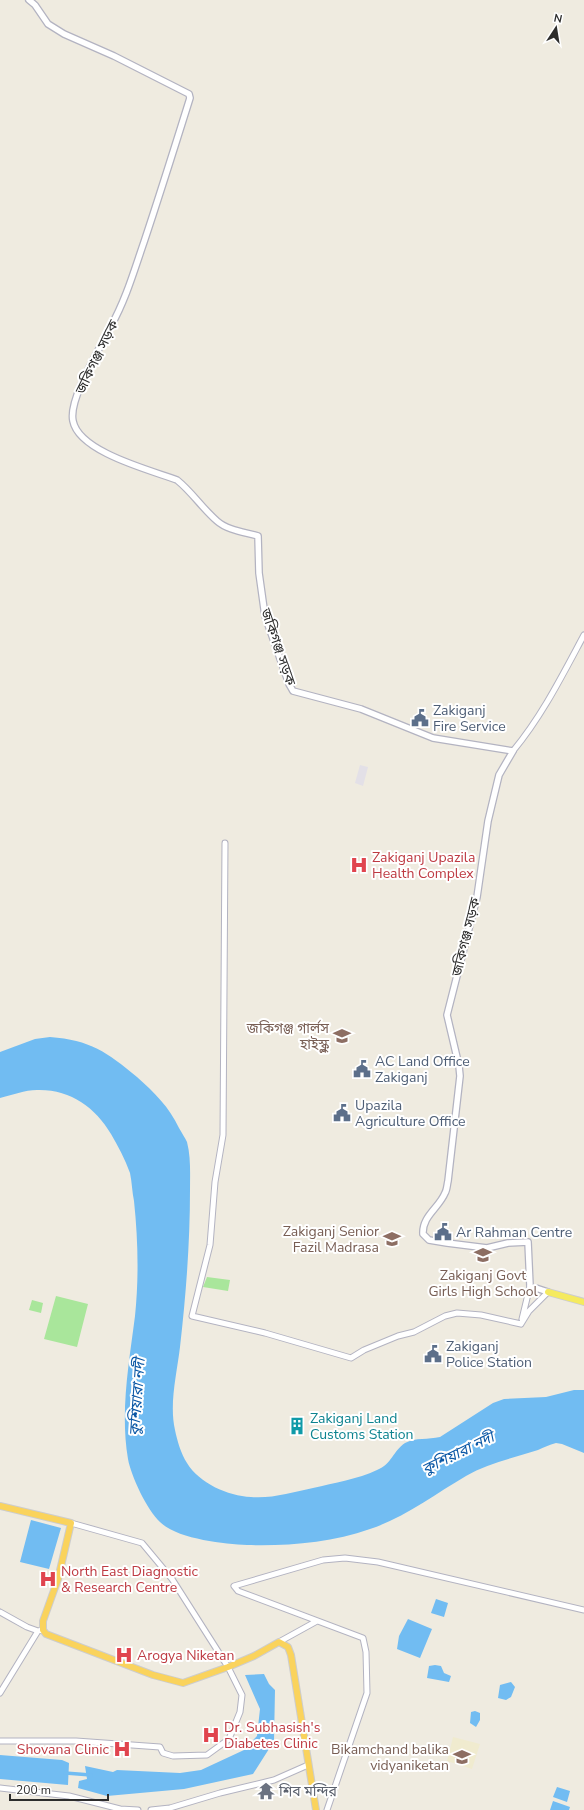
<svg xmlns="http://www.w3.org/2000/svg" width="584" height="1810" font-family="'Nunito Sans','Noto Sans Bengali',sans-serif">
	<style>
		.industrial { fill: #e3e0e7 }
		.education { fill: #f0ebcf }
		.green { fill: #a9e69b }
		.water { fill: #71bcf2 }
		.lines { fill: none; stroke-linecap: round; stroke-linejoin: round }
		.canal { stroke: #71bcf2; stroke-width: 3.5 }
		.tertiary-casing { stroke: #b3b3c1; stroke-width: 7 }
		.secondary-casing { stroke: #b3b3c1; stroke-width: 8 }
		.primary-casing { stroke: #cdcdcd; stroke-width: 8 }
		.trunk-casing { stroke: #cdcdcd; stroke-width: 8 }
		.tertiary { stroke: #fff; stroke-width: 5 }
		.secondary { stroke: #fff; stroke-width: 5.5 }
		.primary { stroke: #f5ea5f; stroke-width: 6 }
		.trunk { stroke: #fad35c; stroke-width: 6 }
		.labels { text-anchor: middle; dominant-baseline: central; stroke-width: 4; stroke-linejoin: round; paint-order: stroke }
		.street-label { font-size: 14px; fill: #2d2d2d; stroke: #fff }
		.service-label { font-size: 14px; fill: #4e5e75; stroke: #fff; text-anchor: start }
		.health-label { font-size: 14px; fill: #be3a42; stroke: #fff; text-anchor: start }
		.education-label { font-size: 14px; fill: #785e54; stroke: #fff; text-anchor: end }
		.culture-label { font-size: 14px; fill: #0d838f; stroke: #fff; text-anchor: start }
		.worship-label { font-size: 14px; fill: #5b616d; stroke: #fff; text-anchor: start }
		.water-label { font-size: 15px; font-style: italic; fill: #0a57a5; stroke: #fff }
	</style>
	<rect width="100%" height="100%" fill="#efebe0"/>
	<!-- industrial -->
	<path class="industrial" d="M 360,765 L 368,767 L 363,786 L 355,783 Z"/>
	<!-- education -->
	<path class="education" d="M 453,1737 L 480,1744 L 472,1769 L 447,1761 Z"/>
	<!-- green -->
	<path class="green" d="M 207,1277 L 230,1280 L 228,1291 L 203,1287 Z
		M 56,1296 L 88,1304 L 77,1347 L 44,1339 Z
		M 32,1300 L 43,1303 L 41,1313 L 29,1310 Z"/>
	<!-- water -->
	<path class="water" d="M 50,1037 C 90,1040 107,1052 137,1077 C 155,1093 169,1107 179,1128 C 182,1133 185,1138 187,1142 C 191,1157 190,1175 190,1190 C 190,1242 186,1295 180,1347 C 177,1373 169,1404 175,1430 C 177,1440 181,1454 187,1463 C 199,1483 228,1496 251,1497 C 271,1499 293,1492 313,1488 C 334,1483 358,1479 377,1470 C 392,1464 393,1451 405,1443 C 416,1437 428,1440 440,1437 L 493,1403 L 504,1399 L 546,1397 L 574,1390 L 584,1390 L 584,1453 L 562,1444 L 556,1443 C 549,1445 544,1447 538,1450 C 514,1458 488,1463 466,1476 C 435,1494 404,1518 370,1529 C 331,1543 288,1546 247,1545 C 224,1544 177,1539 160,1522 C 147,1510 131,1476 128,1459 C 120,1412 129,1363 135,1316 C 139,1278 138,1239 134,1201 C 132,1192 132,1182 130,1173 C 125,1159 118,1146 111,1134 C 95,1107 70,1089 37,1090 C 25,1090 12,1095 0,1098 L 0,1052 L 35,1039 Z
		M 31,1520 L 61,1528 L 49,1569 L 20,1562 Z
		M 436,1599 L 448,1603 L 444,1617 L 431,1613 Z
		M 408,1619 L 432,1629 L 420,1658 L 397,1649 L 399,1636 Z
		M 435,1665 L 441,1666 L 444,1673 L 451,1676 L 449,1682 L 427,1678 L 429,1666 Z
		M 264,1674 L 269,1684 L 275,1690 L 274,1741 L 253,1774 L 184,1789 L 107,1796 L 78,1788 L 79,1781 L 87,1779 L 85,1766 L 113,1772 L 117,1770 L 180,1773 L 201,1770 L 244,1750 L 257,1736 L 260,1709 L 245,1675 Z
		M 511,1682 L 515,1687 L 511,1697 L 506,1700 L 498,1698 L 500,1685 Z
		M 475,1711 L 480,1713 L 480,1720 L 476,1727 L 470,1723 L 471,1712 Z
		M 0,1755 L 62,1760 L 69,1763 L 68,1785 L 0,1779 Z
		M 557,1787 L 570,1791 L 567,1802 L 553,1797 Z
		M 553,1801 L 570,1807 L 569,1810 L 550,1810 Z"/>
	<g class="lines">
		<!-- canal -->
		<path class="canal" d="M 65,1773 L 91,1775"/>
		<!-- tertiary casing -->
		<g class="tertiary-casing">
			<path id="tertiary" d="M 513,751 C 542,716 562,676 584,635
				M 225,843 L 223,1135 L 215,1182 L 210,1245 L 192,1316 L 265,1333 L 351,1358 L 364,1350 L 398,1336 L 414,1332 L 445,1316 L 457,1313 L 481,1315 L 521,1324
				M 522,1319 L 530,1286
				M 521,1324 L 529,1311 L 548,1292
				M 0,1612 L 27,1627 L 38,1631
				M 279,1642 L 317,1621
				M 0,1693 L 38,1631 L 43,1630
				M 0,1741 L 76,1741 L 160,1747 L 163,1753 L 173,1756 L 207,1755 L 229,1739 L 240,1712 L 242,1695 L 228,1667 L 172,1579 L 142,1543 L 71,1523
				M 0,1788 L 69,1796 L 120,1809 L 119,1810
				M 120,1809 L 138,1810
				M 151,1810 L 170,1808 L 220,1793 L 274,1780 L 308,1765
				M 327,1810 L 367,1693 L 366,1652 L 363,1638 L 238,1591 L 234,1586 L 323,1560 L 345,1558 L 378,1562 L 584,1610"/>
		</g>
		<!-- secondary casing -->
		<g class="secondary-casing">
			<path id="secondary" d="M 29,0 L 35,5 L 48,24 L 64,34 L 114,56 L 189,94 L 190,98 C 175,146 160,194 144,242 C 134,271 126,299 111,326 C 101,347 68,399 73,421 C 79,452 150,470 177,480 C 192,492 202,508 217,521 C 227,530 244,532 258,536 L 259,573 L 265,616 L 289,684 L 293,691 L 361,709 L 433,738 L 513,751 L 499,775 L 488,821 L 477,897 L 447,1015 L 459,1066 L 460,1076 L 448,1181 C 447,1185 447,1190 445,1193 C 439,1208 422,1216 423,1234 L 429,1240 L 447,1243 L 487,1248 L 508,1243 L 528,1242 L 530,1286 L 548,1292"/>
		</g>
		<!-- primary casing -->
		<g class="primary-casing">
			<path id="primary" d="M 548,1292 L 584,1302"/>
		</g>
		<!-- trunk casing -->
		<g class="trunk-casing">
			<path id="trunk" d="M 0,1506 L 71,1523 L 58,1579 L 43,1621 L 43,1630 L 46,1634 L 153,1675 L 183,1683 L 228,1667 L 254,1656 L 279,1642 L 288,1647 L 291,1655 L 316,1810"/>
		</g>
		<!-- tertiary -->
		<use href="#tertiary" class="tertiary"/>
		<!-- secondary -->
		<use href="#secondary" class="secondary"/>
		<!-- primary -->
		<use href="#primary" class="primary"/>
		<!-- trunk -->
		<use href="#trunk" class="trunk"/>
	</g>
	<!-- icons -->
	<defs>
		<g id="civic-bare" transform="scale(1.38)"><path d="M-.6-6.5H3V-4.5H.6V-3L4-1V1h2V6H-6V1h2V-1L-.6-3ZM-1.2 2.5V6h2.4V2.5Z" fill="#5c6f8a" stroke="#fff" stroke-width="2.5" paint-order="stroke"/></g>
		<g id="hospital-bare" transform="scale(1.38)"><path d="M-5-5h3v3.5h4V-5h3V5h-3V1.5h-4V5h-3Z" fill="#e0444e" stroke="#fff" stroke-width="2.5" paint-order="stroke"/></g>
		<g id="school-bare" transform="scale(1.38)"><path d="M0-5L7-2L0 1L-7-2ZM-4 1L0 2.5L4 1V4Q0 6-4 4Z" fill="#8d6e63" stroke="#fff" stroke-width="2.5" paint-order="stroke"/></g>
		<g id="building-bare" transform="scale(1.38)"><path d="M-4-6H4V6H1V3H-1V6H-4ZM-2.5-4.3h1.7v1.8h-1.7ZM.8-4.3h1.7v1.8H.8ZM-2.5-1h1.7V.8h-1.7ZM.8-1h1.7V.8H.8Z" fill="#0f9aa8" stroke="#fff" stroke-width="2.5" paint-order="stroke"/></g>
		<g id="temple-bare" transform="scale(1.38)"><path d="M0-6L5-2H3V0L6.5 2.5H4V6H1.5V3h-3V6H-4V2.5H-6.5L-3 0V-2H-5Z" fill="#6b7280" stroke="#fff" stroke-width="2.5" paint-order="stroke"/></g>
	</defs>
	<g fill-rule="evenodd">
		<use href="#civic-bare" x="420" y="718"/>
		<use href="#hospital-bare" x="359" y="865"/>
		<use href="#school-bare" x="342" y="1036"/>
		<use href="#civic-bare" x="362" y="1069"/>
		<use href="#civic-bare" x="342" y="1113"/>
		<use href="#civic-bare" x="443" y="1232"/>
		<use href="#school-bare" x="392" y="1239"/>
		<use href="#school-bare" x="483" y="1255"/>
		<use href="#civic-bare" x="433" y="1354"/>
		<use href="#building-bare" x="297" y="1426"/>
		<use href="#hospital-bare" x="48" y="1579"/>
		<use href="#hospital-bare" x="124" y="1655"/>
		<use href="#hospital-bare" x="211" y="1735"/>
		<use href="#hospital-bare" x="122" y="1749"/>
		<use href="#school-bare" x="462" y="1757"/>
		<use href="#temple-bare" x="266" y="1791"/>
	</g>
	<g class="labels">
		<!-- street labels -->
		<g class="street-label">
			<text transform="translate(97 357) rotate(-64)">জকিগঞ্জ সড়ক</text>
			<text transform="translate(278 647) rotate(71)">জকিগঞ্জ সড়ক</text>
			<text transform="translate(466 937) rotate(-76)">জকিগঞ্জ সড়ক</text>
		</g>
		<!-- service labels -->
		<g class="service-label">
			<text x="433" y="710">Zakiganj<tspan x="433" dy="16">Fire Service</tspan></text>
			<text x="375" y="1061">AC Land Office<tspan x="375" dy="16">Zakiganj</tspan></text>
			<text x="355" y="1105">Upazila<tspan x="355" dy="16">Agriculture Office</tspan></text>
			<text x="456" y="1232">Ar Rahman Centre</text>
			<text x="446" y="1346">Zakiganj<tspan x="446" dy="16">Police Station</tspan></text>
		</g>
		<!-- health labels -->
		<g class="health-label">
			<text x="372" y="857">Zakiganj Upazila<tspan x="372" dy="16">Health Complex</tspan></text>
			<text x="61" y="1571">North East Diagnostic<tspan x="61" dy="16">&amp; Research Centre</tspan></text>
			<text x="137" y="1655">Arogya Niketan</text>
			<text x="224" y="1727">Dr. Subhasish's<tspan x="224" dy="16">Diabetes Clinic</tspan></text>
			<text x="109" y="1749" text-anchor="end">Shovana Clinic</text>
		</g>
		<!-- education labels -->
		<g class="education-label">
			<text x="329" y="1028">জকিগঞ্জ গার্লস<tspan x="329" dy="16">হাইস্কুল</tspan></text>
			<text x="379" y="1231">Zakiganj Senior<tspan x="379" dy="16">Fazil Madrasa</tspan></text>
			<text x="483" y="1275" text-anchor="middle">Zakiganj Govt<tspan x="483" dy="16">Girls High School</tspan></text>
			<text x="449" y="1749">Bikamchand balika<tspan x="449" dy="16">vidyaniketan</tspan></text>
		</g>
		<!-- culture labels -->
		<g class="culture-label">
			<text x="310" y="1418">Zakiganj Land<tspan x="310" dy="16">Customs Station</tspan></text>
		</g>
		<!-- worship labels -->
		<g class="worship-label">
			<text x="279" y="1791">শিব মন্দির</text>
		</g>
		<!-- water labels -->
		<g class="water-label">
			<text transform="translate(137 1397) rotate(-86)">কুশিয়ারা নদী</text>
			<text transform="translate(458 1453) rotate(-26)">কুশিয়ারা নদী</text>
		</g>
	</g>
	<!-- north arrow -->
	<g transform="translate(556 28) rotate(12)" stroke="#ffffff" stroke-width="3" paint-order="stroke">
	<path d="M0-3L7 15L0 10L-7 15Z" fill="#2d2d2d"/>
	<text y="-6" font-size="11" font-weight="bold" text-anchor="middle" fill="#2d2d2d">N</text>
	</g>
	<!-- scale -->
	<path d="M10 1794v6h98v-6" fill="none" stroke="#2d2d2d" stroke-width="2"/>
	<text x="16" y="1794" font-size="12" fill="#2d2d2d" stroke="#ffffff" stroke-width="3" paint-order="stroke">200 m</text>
</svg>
